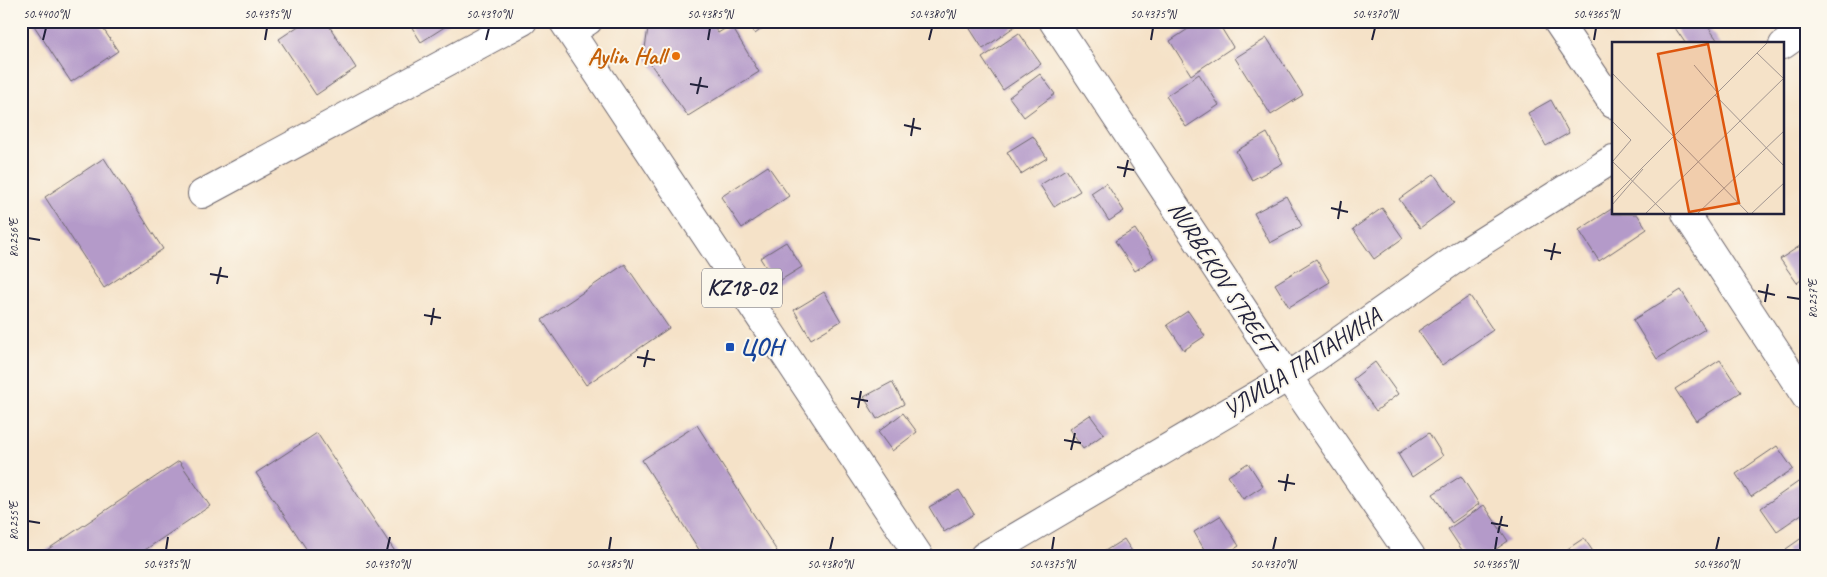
<svg xmlns="http://www.w3.org/2000/svg" width="1827" height="577" font-family="Caveat,sans-serif">
	<style>
		.building { fill: #b49ac9 }
		.lines { fill: none; stroke-linecap: round; stroke-linejoin: round }
		.minor-casing { stroke: #6c656c; stroke-width: 30 }
		.highway-casing { stroke: #6c656c; stroke-width: 30 }
		.minor { stroke: #fff; stroke-width: 28 }
		.highway { stroke: #fff; stroke-width: 28 }
		.ticks { fill: none; stroke: #22223b; stroke-width: 2 }
		.food-dot { fill: #e8710a; stroke: #fbf7ec; stroke-width: 2 }
		.transit-dot { fill: #1a4fb4; stroke: #fbf7ec; stroke-width: 2 }
		.labels { text-anchor: middle; dominant-baseline: central; stroke-width: 4; stroke-linejoin: round; paint-order: stroke }
		.shield { fill: #fbf7ec; stroke: #636270; stroke-width: 1 }
		.shield-label { font-size: 22px; font-weight: bold; fill: #22223b }
		.food-label { font-size: 24px; font-weight: bold; fill: #c56008; stroke: #fbf7ec; text-anchor: end }
		.street-label { font-size: 24px; fill: #22223b; stroke: #fbf7ec }
		.transit-label { font-size: 24px; font-weight: bold; fill: #164399; stroke: #fbf7ec; text-anchor: start }
		.inset-road { fill: none; stroke: #a19590; stroke-width: 1 }
		.view { fill: #de560e; fill-opacity: 0.15; stroke: #de560e; stroke-width: 2.5 }
		.inset-edge { fill: none; stroke: #22223b; stroke-width: 2.5 }
		.neatline { fill: none; stroke: #22223b; stroke-width: 2 }
		.ticks-label { font-size: 12px; text-anchor: middle; fill: #22223b }
	</style>
	<rect width="100%" height="100%" fill="#fbf7ec"/>
	<filter id="ink" filterUnits="userSpaceOnUse"><feTurbulence type="fractalNoise" baseFrequency=".02" numOctaves="2"/><feDisplacementMap in="SourceGraphic" scale="10" xChannelSelector="R" yChannelSelector="G"/><feConvolveMatrix kernelMatrix="1 2 1 2 8 2 1 2 1" color-interpolation-filters="sRGB"/></filter>
	<filter id="wash" filterUnits="userSpaceOnUse"><feTurbulence type="fractalNoise" baseFrequency=".0096" numOctaves="4" result="noise"/><feDisplacementMap in="SourceGraphic" scale="20" xChannelSelector="R" yChannelSelector="G"/><feGaussianBlur stdDeviation="1.12" result="paint"/><feColorMatrix in="noise" values="0 0 0 0 0 0 0 0 0 0 0 0 0 0 0 0 0 1.4 0 .05"/><feComposite in="paint" operator="in"/></filter>
	<g filter="url(#wash)">
		<rect width="100%" height="100%" fill="#f5e2c8"/>
		<g id="blocks">
			<!-- building -->
			<path class="building" d="M 31,21 L 98,21 L 118,51 L 71,82 Z
				M 306,21 L 326,21 L 356,68 L 316,95 L 279,39 Z
				M 408,21 L 454,21 L 421,42 Z
				M 649,21 L 709,21 L 718,33 L 731,25 L 759,72 L 688,116 L 644,55 Z
				M 746,21 L 772,21 L 755,34 Z
				M 965,21 L 1020,21 L 1021,22 L 983,49 Z
				M 1200,21 L 1217,21 L 1233,47 L 1191,75 L 1170,41 Z
				M 1679,21 L 1704,21 L 1720,44 L 1686,44 L 1673,25 Z
				M 1019,33 L 1041,64 L 1003,90 L 982,58 Z
				M 1267,38 L 1303,95 L 1271,115 L 1235,58 Z
				M 1040,74 L 1055,94 L 1024,117 L 1009,97 Z
				M 1199,74 L 1219,105 L 1186,127 L 1166,96 Z
				M 1551,100 L 1569,133 L 1546,146 L 1528,113 Z
				M 1267,133 L 1283,163 L 1252,180 L 1236,151 Z
				M 1033,136 L 1047,158 L 1021,174 L 1007,152 Z
				M 104,158 L 163,249 L 104,288 L 45,197 Z
				M 768,166 L 789,196 L 742,228 L 721,197 Z
				M 1066,169 L 1080,191 L 1054,207 L 1040,185 Z
				M 1434,174 L 1454,203 L 1420,228 L 1399,199 Z
				M 1106,183 L 1124,211 L 1109,221 L 1091,193 Z
				M 1286,196 L 1302,226 L 1270,243 L 1254,213 Z
				M 1382,208 L 1403,238 L 1374,259 L 1353,229 Z
				M 1613,208 L 1613,214 L 1637,214 L 1647,229 L 1599,261 L 1579,230 Z
				M 1135,229 L 1154,258 L 1135,271 L 1115,241 Z
				M 786,242 L 802,267 L 776,283 L 760,258 Z
				M 1806,242 L 1806,276 L 1797,283 L 1780,259 Z
				M 1316,259 L 1330,282 L 1289,307 L 1275,284 Z
				M 625,264 L 669,328 L 586,385 L 542,320 Z
				M 1681,290 L 1705,329 L 1657,359 L 1633,320 Z
				M 824,292 L 841,321 L 811,339 L 794,310 Z
				M 1470,296 L 1493,330 L 1442,365 L 1418,331 Z
				M 1188,311 L 1205,336 L 1184,350 L 1167,325 Z
				M 1720,360 L 1741,392 L 1696,421 L 1675,389 Z
				M 1375,362 L 1398,394 L 1376,411 L 1353,379 Z
				M 892,382 L 904,404 L 877,419 L 864,397 Z
				M 903,413 L 917,432 L 892,451 L 878,432 Z
				M 1090,415 L 1104,434 L 1083,449 L 1069,429 Z
				M 697,425 L 780,556 L 703,556 L 642,460 Z
				M 317,433 L 368,511 L 398,556 L 311,556 L 256,473 Z
				M 1429,433 L 1443,456 L 1412,477 L 1398,454 Z
				M 1777,446 L 1793,469 L 1751,497 L 1736,474 Z
				M 179,461 L 210,506 L 136,556 L 38,556 Z
				M 1248,463 L 1263,486 L 1243,499 L 1228,476 Z
				M 1461,476 L 1479,504 L 1452,523 L 1433,494 Z
				M 1801,480 L 1806,486 L 1806,511 L 1777,531 L 1761,508 Z
				M 959,490 L 974,514 L 944,532 L 929,507 Z
				M 1484,505 L 1508,541 L 1486,556 L 1466,556 L 1448,529 Z
				M 1220,516 L 1239,546 L 1223,556 L 1208,556 L 1194,532 Z
				M 1806,535 L 1806,556 L 1791,556 L 1786,549 Z
				M 1584,538 L 1596,556 L 1557,556 Z
				M 1124,539 L 1135,556 L 1097,556 Z"/>
		</g>
	</g>
	<g filter="url(#ink)">
		<use href="#blocks" fill-opacity="0" stroke="#6c656c" stroke-width="1"/>
		<g class="lines">
			<!-- minor casing -->
			<g class="minor-casing">
				<path id="minor" d="M 1053,21 L 1288,377 L 1411,556
					M 1557,21 L 1613,104
					M 571,32 L 588,21
					M 1783,45 L 1806,29
					M 202,194 L 523,21
					M 1686,214 L 1806,397
					M 984,556 L 1288,377 L 1464,253 L 1613,159"/>
			</g>
			<!-- highway casing -->
			<g class="highway-casing">
				<path id="highway" d="M 563,21 L 919,556"/>
			</g>
			<!-- minor -->
			<use href="#minor" class="minor"/>
			<!-- highway -->
			<use href="#highway" class="highway"/>
		</g>
	</g>
	<!-- ticks -->
	<path class="ticks" d="M 43,40 L 46,28M 265,40 L 267,28M 486,40 L 489,28M 708,40 L 710,28M 929,40 L 932,28M 1151,40 L 1153,28M 1372,40 L 1375,28M 1594,40 L 1596,28M 690,84 L 708,87M 697,94 L 701,77M 904,125 L 921,129M 911,136 L 914,118M 1117,167 L 1134,170M 1124,177 L 1128,160M 1331,208 L 1348,212M 1338,219 L 1341,201M 28,238 L 40,240M 1544,250 L 1561,253M 1551,260 L 1555,243M 210,274 L 228,277M 217,284 L 221,267M 1758,291 L 1775,295M 1787,297 L 1800,299M 1765,302 L 1768,284M 424,315 L 441,318M 431,325 L 434,308M 637,357 L 655,360M 644,367 L 648,350M 851,398 L 868,401M 858,408 L 861,391M 1064,440 L 1081,443M 1071,450 L 1075,433M 1278,481 L 1295,484M 1285,491 L 1288,474M 28,521 L 40,523M 1491,523 L 1508,526M 1498,533 L 1502,516M 166,550 L 168,537M 387,550 L 390,537M 609,550 L 611,537M 830,550 L 833,537M 1052,550 L 1054,537M 1273,550 L 1276,537M 1495,550 L 1497,537M 1716,550 L 1719,537"/>
	<!-- markers -->
	<circle class="food-dot" cx="676" cy="56" r="5"/>
	<rect class="transit-dot" x="725" y="342" width="10" height="10" rx="2.5"/>
	<g class="labels">
		<!-- shield labels -->
		<rect class="shield" x="702" y="268.5" width="80" height="39" rx="4"/>
		<g class="shield-label">
			<text x="742" y="288">KZ18-02</text>
		</g>
		<!-- food labels -->
		<g class="food-label">
			<text x="666" y="56">Aylin Hall</text>
		</g>
		<!-- street labels -->
		<g class="street-label">
			<text transform="translate(1222 277) rotate(57)">NURBEKOV STREET</text>
			<text transform="translate(1302 363) rotate(-33)">УЛИЦА ПАПАНИНА</text>
		</g>
		<!-- transit labels -->
		<g class="transit-label">
			<text x="740" y="347">ЦОН</text>
		</g>
	</g>
	<!-- overview -->
	<g transform="translate(1612 42)">
		<rect width="172" height="172" fill="#f5e2c8"/>
		<path class="inset-road" d="M 145,11 L 172,37M 82,23 L 105,50M 0,31 L 137,172M 103,53 L 173,125M 0,79 L 19,98 L 1,119M 0,119 L 54,172M 0,156 L 156,0M 0,163 L 31,127M 33,172 L 173,35M 85,172 L 173,88M 139,172 L 173,140"/>
		<path class="view" d="M 96,2 L 127,161 L 77,170 L 46,12 Z"/>
		<rect width="172" height="172" class="inset-edge"/>
	</g>
	<!-- margin -->
	<rect width="1827" height="577" fill="none" stroke="#fbf7ec" stroke-width="55"/>
	<rect x="28" y="28" width="1772" height="522" class="neatline"/>
	<g class="ticks-label">
		<text x="46" y="18">50.4400°N</text>
		<text x="267" y="18">50.4395°N</text>
		<text x="489" y="18">50.4390°N</text>
		<text x="710" y="18">50.4385°N</text>
		<text x="932" y="18">50.4380°N</text>
		<text x="1153" y="18">50.4375°N</text>
		<text x="1375" y="18">50.4370°N</text>
		<text x="1596" y="18">50.4365°N</text>
		<text transform="translate(14 238) rotate(-90)" y="4">80.256°E</text>
		<text transform="translate(1813 299) rotate(-90)" y="4">80.257°E</text>
		<text transform="translate(14 521) rotate(-90)" y="4">80.255°E</text>
		<text x="166" y="568">50.4395°N</text>
		<text x="387" y="568">50.4390°N</text>
		<text x="609" y="568">50.4385°N</text>
		<text x="830" y="568">50.4380°N</text>
		<text x="1052" y="568">50.4375°N</text>
		<text x="1273" y="568">50.4370°N</text>
		<text x="1495" y="568">50.4365°N</text>
		<text x="1716" y="568">50.4360°N</text>
	</g>
</svg>
